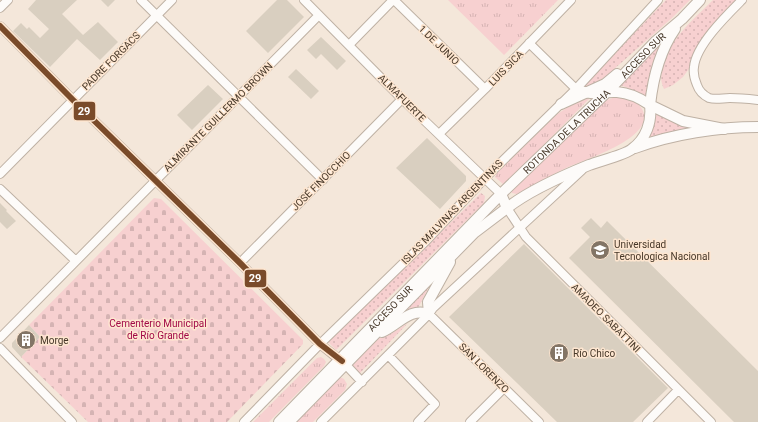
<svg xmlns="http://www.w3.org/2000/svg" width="758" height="422" font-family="Roboto,sans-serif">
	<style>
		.grass { fill: url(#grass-dots) }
		.cemetery { fill: url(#cemetery-stones) }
		.park { fill: url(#park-tufts) }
		.building { fill: #d9cfc0 }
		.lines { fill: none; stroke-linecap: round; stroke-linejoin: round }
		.minor-casing { stroke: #beb1a4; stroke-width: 10 }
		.major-casing { stroke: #beb1a4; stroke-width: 12 }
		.minor { stroke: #fdfbf9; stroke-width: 8 }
		.major { stroke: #fdfbf9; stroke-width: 10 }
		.bus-1-casing { stroke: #fee6d0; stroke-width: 9 }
		.bus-1 { stroke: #7a4b2a; stroke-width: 6 }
		.labels { text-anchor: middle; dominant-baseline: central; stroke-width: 3; stroke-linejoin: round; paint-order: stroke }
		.street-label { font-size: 10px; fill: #463728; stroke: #fee6d0 }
		.poi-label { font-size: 10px; fill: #463728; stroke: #fee6d0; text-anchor: start }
		.park-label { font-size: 10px; fill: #a10947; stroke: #fee6d0 }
		.line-badge { stroke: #fee6d0; stroke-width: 1.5 }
		.badge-label { font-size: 11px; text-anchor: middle; font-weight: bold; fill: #fff }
	</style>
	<defs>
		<pattern id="grass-dots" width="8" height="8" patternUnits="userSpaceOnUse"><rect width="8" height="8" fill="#f7d0d0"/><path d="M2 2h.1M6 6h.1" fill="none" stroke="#d5b3b3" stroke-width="1.8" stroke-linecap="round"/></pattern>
		<pattern id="cemetery-stones" width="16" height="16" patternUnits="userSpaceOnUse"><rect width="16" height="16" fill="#f7d0d0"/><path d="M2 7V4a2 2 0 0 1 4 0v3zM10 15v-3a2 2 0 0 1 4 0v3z" fill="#d5b3b3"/></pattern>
		<pattern id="park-tufts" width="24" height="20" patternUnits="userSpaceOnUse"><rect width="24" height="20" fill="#f7d0d0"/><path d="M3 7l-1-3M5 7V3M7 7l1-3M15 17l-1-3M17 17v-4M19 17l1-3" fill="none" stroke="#d5b3b3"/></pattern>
	</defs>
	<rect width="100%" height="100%" fill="#f4e7da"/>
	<!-- grass -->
	<path class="grass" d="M 666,0 L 690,0 L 672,18 L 605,77 L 586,89 L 581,89 Z
		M 713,0 L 739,0 L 683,77 L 673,85 L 664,89 C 660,81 661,75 663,67 C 669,39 693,20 713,0 Z
		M 670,33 C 666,39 661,45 657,52 C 650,66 649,83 647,99 L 640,93 L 618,84 Z
		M 657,112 L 670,121 L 691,128 L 646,138 L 653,129 Z
		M 481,193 L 485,196 L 484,203 L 336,350 L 328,342 Z
		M 432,281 L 418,308 L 400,313 Z
		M 408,323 L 360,373 L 352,366 L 375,340 L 389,335 Z"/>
	<!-- cemetery -->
	<path class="cemetery" d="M 154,198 L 161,199 L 303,340 L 303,344 L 227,422 L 88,422 L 21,357 L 40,337 L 29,325 Z"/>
	<!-- park -->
	<path class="park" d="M 448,0 L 558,0 L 504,55 Z
		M 618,96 C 628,98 637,100 642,109 C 658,138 583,160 566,168 C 549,176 533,185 517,194 L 512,193 L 511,190 L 605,101 Z
		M 591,97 L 504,185 L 495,177 L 497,173 L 556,115 L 568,107 Z
		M 321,357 L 324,359 L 326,362 L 324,366 L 269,422 L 253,422 L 317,358 Z
		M 340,377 L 344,379 L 347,384 L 345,390 L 313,422 L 293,422 L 336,379 Z"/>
	<!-- building -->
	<path class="building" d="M 36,0 L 77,0 L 62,14 L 83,35 L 98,22 L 118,42 L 100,60 L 77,39 L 50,67 L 13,31 L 21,23 L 27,29 L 29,27 L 40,38 L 49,29 L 28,9 Z
		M 101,0 L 115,0 L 108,7 Z
		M 277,0 L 287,0 L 304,17 L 268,53 L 246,31 Z
		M 321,37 L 346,61 L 337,70 L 321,54 L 316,59 L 307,50 Z
		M 296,69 L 319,91 L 311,99 L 288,77 Z
		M 208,85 L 223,99 L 192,130 L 177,115 Z
		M 427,138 L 466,176 L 466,181 L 440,209 L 396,168 Z
		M 0,203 L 7,210 L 6,211 L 16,221 L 7,229 L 0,222 Z
		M 591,218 L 601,228 L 607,221 L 758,371 L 758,422 L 734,422 L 569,258 L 590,237 L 581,228 Z
		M 524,244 L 668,388 L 633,422 L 557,422 L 449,317 Z
		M 29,325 L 40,337 L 21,357 L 12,347 L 12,343 Z"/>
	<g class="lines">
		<!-- minor casing -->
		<g class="minor-casing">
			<path id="minor" d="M 141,0 L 323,180
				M 304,0 L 402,99 L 501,194
				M 394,0 L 485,89
				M 742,0 C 727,15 696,45 694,67 C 693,73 694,78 697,85 C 699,91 703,95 709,98 C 716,100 723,98 730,98 C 739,98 749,99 758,100
				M 0,8 L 8,0
				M 0,26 L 73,100 L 240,263 L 320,344 L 346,365 L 362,382
				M 529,43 L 576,89
				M 349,45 L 393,0
				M 439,134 L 485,89 L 571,0
				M 0,174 L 172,0
				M 0,189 L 76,261
				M 507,208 L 526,237 L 711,422
				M 240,263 L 402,99
				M 429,314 L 539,422
				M 0,338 L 319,15
				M 0,348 L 72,422
				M 388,355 L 435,404 L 418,422
				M 244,422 L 320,344 L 425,242 L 484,179 L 576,89 L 658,0
				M 321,422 L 429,314 L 433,308 L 582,170
				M 470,422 L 504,388
				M 647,422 L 678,390"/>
		</g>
		<!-- major casing -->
		<g class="major-casing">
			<g id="major">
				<path d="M 675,29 C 659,52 653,78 650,105 L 683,121 L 724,129"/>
				<path id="s1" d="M 576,89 C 595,97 599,91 617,92 C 630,93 640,98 650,105 C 652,122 646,139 632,149 C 625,155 599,161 589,165 C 562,176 530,190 507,208 L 501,194 L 606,93 L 656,41 L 682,19 L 700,0"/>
				<path d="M 561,104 L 605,84 L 617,74"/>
				<path d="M 635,148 C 672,134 719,127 758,127"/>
				<path d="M 429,314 L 428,302 L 450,262"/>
				<path d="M 382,332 C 398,325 410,307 429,314"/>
				<path id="s2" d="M 279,422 L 501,194"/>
				<path d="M 289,422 L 474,233 L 507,208"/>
			</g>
		</g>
		<!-- minor -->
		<use href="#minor" class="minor"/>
		<!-- major -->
		<use href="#major" class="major"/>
		<!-- bus-1 casing -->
		<g class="bus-1-casing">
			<path id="bus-1" d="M 0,26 L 73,100 L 240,263 L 320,344 L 342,361"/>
		</g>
		<!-- bus-1 -->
		<use href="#bus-1" class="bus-1"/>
	</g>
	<!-- icons -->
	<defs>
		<g id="university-disc" transform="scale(1)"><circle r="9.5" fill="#837566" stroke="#fee6d0"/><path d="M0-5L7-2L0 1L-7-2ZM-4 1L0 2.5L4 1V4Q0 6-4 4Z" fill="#fff"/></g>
		<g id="building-disc" transform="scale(1)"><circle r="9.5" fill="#837566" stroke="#fee6d0"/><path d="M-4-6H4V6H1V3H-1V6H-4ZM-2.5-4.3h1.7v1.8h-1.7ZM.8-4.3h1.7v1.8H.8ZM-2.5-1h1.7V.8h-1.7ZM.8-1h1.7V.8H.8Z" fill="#fff"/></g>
	</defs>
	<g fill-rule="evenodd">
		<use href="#university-disc" x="600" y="250"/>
		<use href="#building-disc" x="26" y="340"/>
		<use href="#building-disc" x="559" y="353"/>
	</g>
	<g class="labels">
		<!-- street labels -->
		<g class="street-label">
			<text transform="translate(439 45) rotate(44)">1 DE JUNIO</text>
			<text stroke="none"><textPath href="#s1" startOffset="480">ACCESO SUR</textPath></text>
			<text transform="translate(111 61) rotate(-45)">PADRE FORGACS</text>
			<text transform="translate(506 68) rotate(-46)">LUIS SICA</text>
			<text transform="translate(402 98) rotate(45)">ALMAFUERTE</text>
			<text transform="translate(218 117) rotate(-45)">ALMIRANTE GUILLERMO BROWN</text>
			<text stroke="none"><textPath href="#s1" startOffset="372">ROTONDA DE LA TRUCHA</textPath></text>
			<text transform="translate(321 181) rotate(-45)">JOSÉ FINOCCHIO</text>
			<text transform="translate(452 212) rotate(-46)">ISLAS MALVINAS ARGENTINAS</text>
			<text stroke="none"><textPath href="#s2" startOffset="159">ACCESO SUR</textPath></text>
			<text transform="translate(606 318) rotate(45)">AMADEO SABATTINI</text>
			<text transform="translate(484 368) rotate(45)">SAN LORENZO</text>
		</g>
		<!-- poi labels -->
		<g class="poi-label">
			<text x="614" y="244">Universidad<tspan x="614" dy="12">Tecnologica Nacional</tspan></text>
			<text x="40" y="340">Morge</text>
			<text x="573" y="353">Río Chico</text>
		</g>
		<!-- park labels -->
		<g class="park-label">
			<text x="158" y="323">Cementerio Municipal<tspan x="158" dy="12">de Río Grande</tspan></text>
		</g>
	</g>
	<g class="line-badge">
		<rect x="73" y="101" width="23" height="20" rx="4" fill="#7a4b2a"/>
		<rect x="244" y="269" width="23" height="19" rx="4" fill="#7a4b2a"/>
	</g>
	<g class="badge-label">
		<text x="84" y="115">29</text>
		<text x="255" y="282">29</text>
	</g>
</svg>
